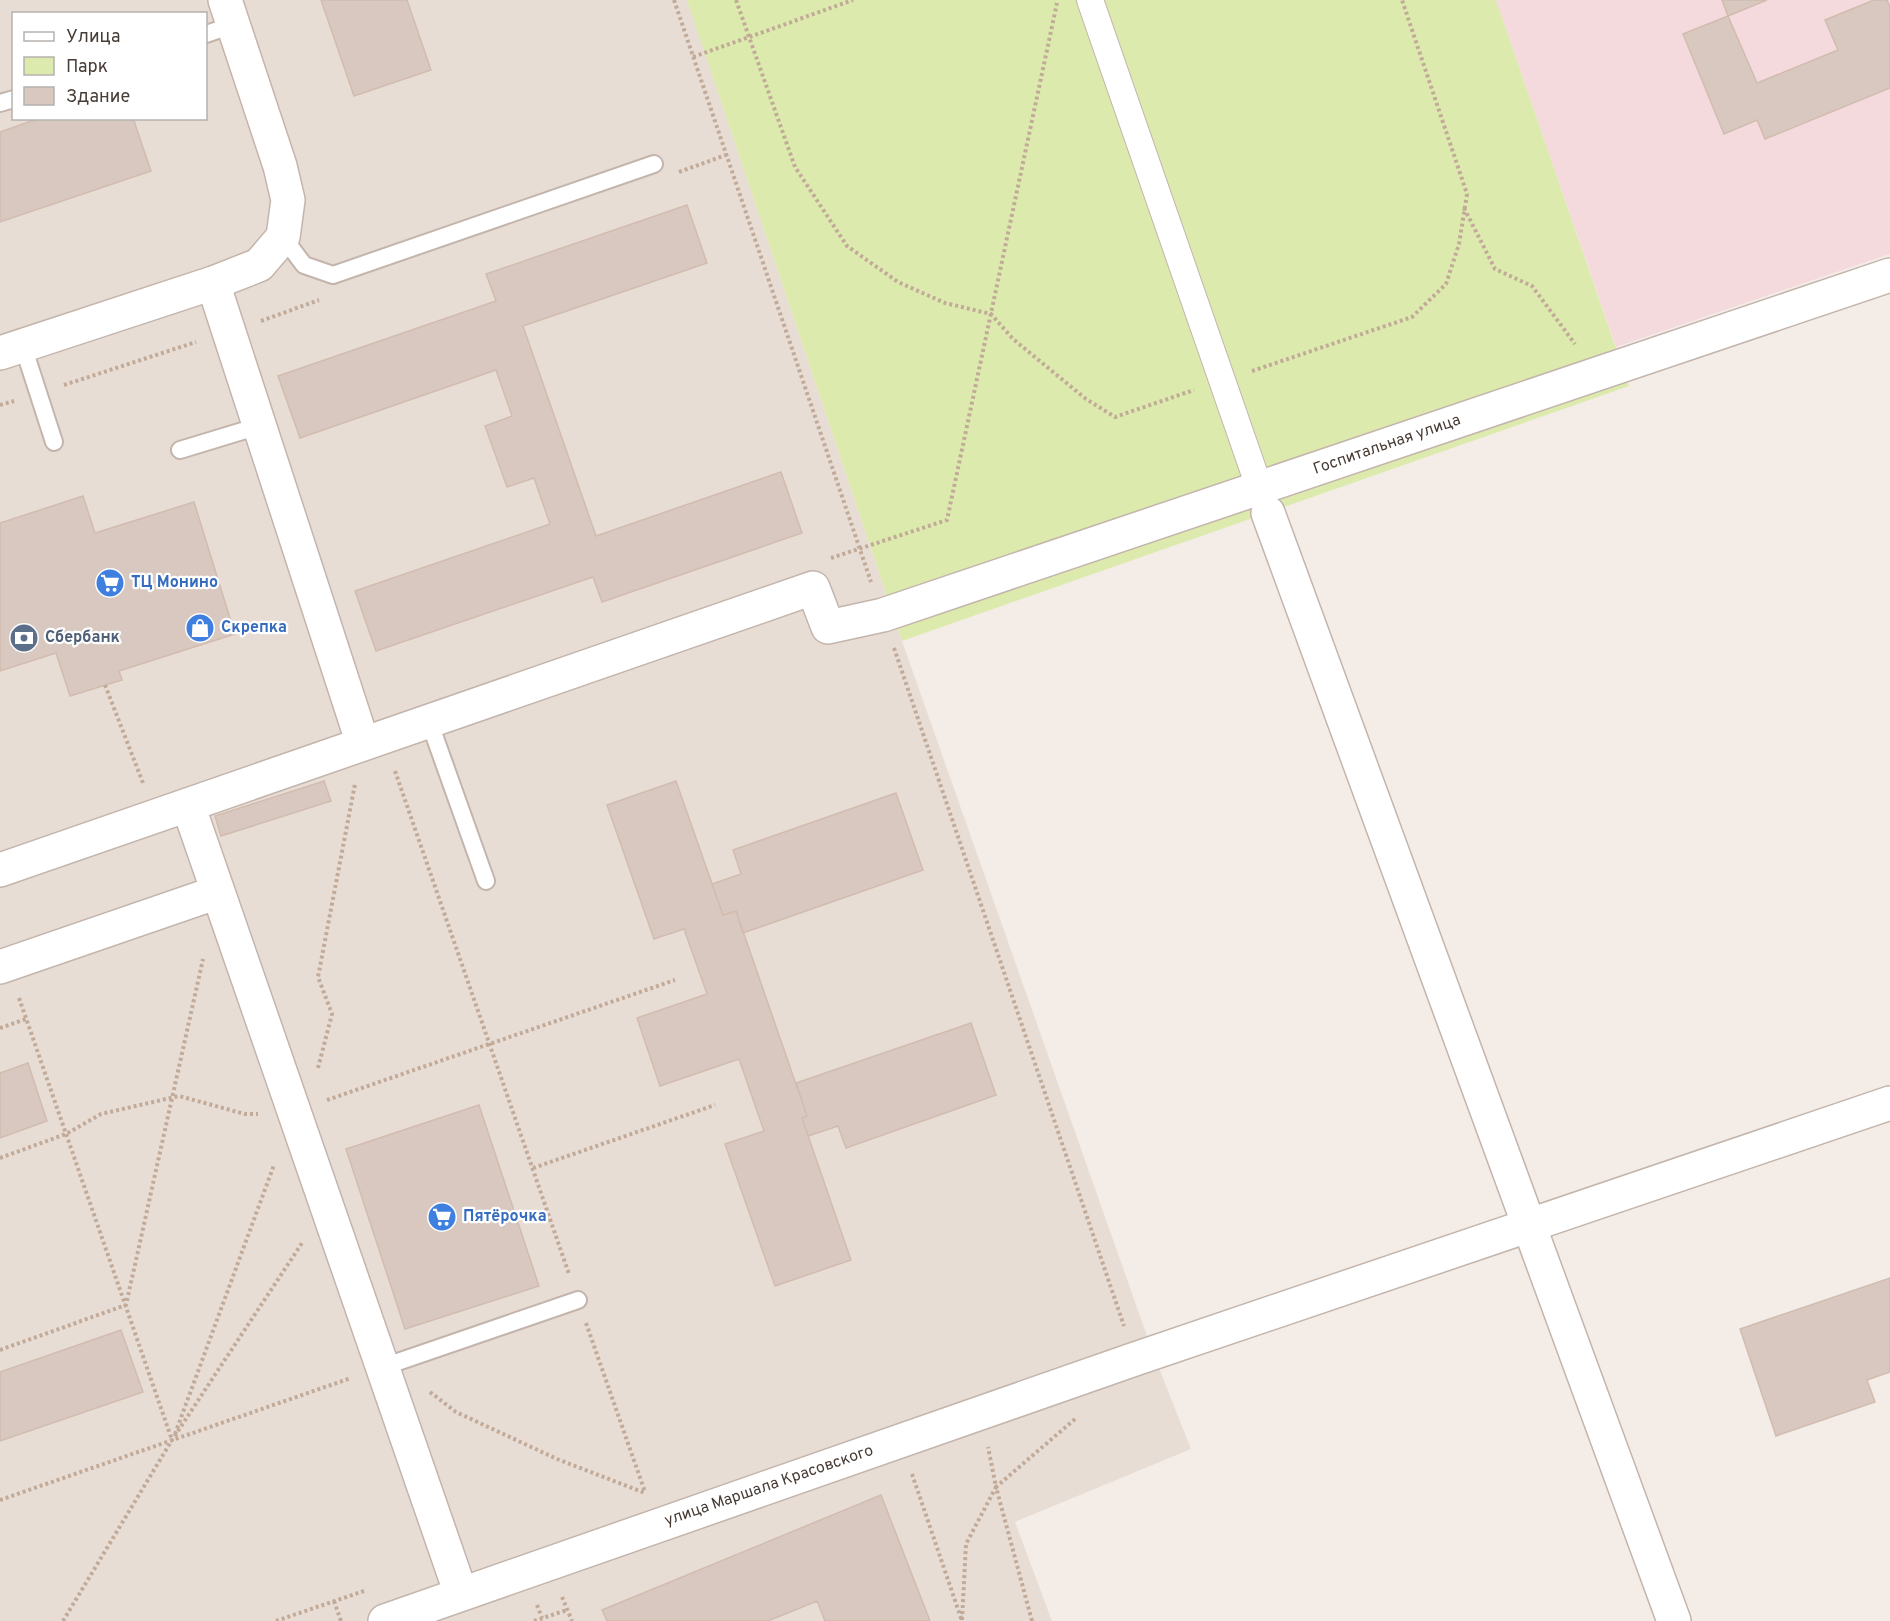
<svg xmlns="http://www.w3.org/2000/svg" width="1890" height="1621" font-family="Overpass,sans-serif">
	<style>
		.residential { fill: #e8ddd5; fill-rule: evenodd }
		.medical { fill: #f5dadd }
		.green { fill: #ddeaae }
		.building { fill: #d9c8bf; stroke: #d1bcaf; stroke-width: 1.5 }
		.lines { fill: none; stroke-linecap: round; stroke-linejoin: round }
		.service-casing { stroke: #c3b5ac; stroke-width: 20 }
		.pedestrian-casing { stroke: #c3b5ac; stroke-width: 28 }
		.minor-casing { stroke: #c3b5ac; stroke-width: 36 }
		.path { stroke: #c2aa99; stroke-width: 4; stroke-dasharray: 3 3; stroke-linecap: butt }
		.service { stroke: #fff; stroke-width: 16 }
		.pedestrian { stroke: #fff; stroke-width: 26 }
		.minor { stroke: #fff; stroke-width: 33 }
		.labels { text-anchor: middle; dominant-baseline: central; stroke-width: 4.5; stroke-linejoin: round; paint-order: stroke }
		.street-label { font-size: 16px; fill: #473c35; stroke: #fff }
		.shop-label { font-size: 16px; font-weight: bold; fill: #366cbe; stroke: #fff; text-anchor: start }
		.service-label { font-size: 16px; font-weight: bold; fill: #4e5e75; stroke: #fff; text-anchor: start }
	</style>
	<rect width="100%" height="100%" fill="#f4ede7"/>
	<!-- residential -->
	<path class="residential" d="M 0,0 L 687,0 L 902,641 L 1153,1353 L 1191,1449 L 1015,1522 L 1052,1621 L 0,1621 ZM 14,14 L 206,14 L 206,118 L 14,118 Z"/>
	<!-- medical -->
	<path class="medical" d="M 1496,0 L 1890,0 L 1890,254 L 1616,347 Z"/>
	<!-- green -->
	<path class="green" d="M 687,0 L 1496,0 L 1629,386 L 902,641 Z"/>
	<!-- building -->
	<path class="building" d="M 321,0 L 407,0 L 431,70 L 354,96 Z
		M 1722,0 L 1767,0 L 1728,16 Z
		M 1874,0 L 1887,0 L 1890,7 L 1890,88 L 1765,139 L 1757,120 L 1724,134 L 1683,34 L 1728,16 L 1757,83 L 1838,50 L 1825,20 Z
		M 40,118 L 133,118 L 151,171 L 0,222 L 0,132 Z
		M 687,205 L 707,263 L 523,326 L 596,536 L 781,472 L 802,533 L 602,602 L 593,577 L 376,651 L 355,591 L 550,524 L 534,478 L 507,487 L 485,426 L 512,416 L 496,370 L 300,438 L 278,376 L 496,301 L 486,274 Z
		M 83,496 L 95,533 L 194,502 L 235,634 L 119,671 L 122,680 L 70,696 L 56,653 L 0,671 L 0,523 Z
		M 324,781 L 331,801 L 221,836 L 215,816 Z
		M 676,781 L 723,915 L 736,911 L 807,1116 L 802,1118 L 851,1260 L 775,1286 L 725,1144 L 764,1131 L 739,1059 L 660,1086 L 637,1018 L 707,994 L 684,929 L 654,939 L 607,805 Z
		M 896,793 L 923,870 L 743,933 L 736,911 L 723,915 L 712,884 L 741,874 L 733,850 Z
		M 971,1023 L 996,1095 L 846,1148 L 838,1126 L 808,1136 L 802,1118 L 807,1116 L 796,1083 Z
		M 28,1063 L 47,1121 L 0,1138 L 0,1073 Z
		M 479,1105 L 539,1286 L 405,1329 L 346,1149 Z
		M 1890,1278 L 1890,1372 L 1867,1380 L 1875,1402 L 1776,1436 L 1740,1329 Z
		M 121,1330 L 143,1392 L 0,1441 L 0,1372 Z
		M 881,1495 L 930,1621 L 825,1621 L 817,1601 L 768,1621 L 607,1621 L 602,1610 Z"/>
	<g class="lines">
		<!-- service casing -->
		<g class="service-casing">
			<path id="service" d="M 206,34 L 233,25
				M 0,103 L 14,99
				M 283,237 L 304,265 L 333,275 L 654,164
				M 23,346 L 54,442
				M 180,450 L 259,426
				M 429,721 L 486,881
				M 383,1367 L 578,1300"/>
		</g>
		<!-- pedestrian casing -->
		<g class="pedestrian-casing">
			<path id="pedestrian" d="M 1090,0 L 1265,504"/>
		</g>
		<!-- minor casing -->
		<g class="minor-casing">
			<path id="minor" d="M 225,0 L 280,166 L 288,200 L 283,237 L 259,265 L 213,283 L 363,744
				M 0,353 L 213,283
				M 1268,513 L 1674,1621
				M 188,805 L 461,1594
				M 0,870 L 813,588 L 828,627 L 883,615 L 1890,275
				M 0,967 L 218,892
				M 385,1621 L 1135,1359 L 1890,1103"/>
		</g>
		<!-- path -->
		<path class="path" d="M 674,0 L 871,582
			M 736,0 L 795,167 L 847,246 L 898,282 L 945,303 L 991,314 L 1013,339 L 1086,399 L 1115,417 L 1194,390
			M 693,57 L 853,0
			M 679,172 L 726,155
			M 1464,208 L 1495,269 L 1532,286 L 1575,344
			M 261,321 L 319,300
			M 1252,371 L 1412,317 L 1446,284 L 1459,244 L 1467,194 L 1402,0
			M 64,385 L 196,342
			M 0,405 L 14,401
			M 831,558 L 947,520 L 1057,3
			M 894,648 L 1124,1326
			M 105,685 L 143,783
			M 395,771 L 569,1274
			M 19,998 L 172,1440
			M 0,1028 L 26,1019
			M 318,1068 L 332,1014 L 318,977 L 355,784
			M 327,1100 L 675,980
			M 0,1158 L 66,1134 L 101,1114 L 179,1096 L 245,1114 L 258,1114
			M 533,1168 L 715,1105
			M 586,1323 L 645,1492
			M 0,1350 L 126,1305 L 203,959
			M 430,1392 L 456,1412 L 557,1459 L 645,1493
			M 175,1434 L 274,1165
			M 912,1474 L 962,1621
			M 0,1500 L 351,1378
			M 562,1597 L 572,1621
			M 334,1601 L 341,1621
			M 537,1605 L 542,1618
			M 962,1620 L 966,1544 L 996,1487 L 988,1447
			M 63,1621 L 172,1440 L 302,1243
			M 276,1621 L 364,1591
			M 534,1621 L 567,1610
			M 1032,1621 L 996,1487 L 1075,1419"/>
		<!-- service -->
		<use href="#service" class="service"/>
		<!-- pedestrian -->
		<use href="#pedestrian" class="pedestrian"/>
		<!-- minor -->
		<use href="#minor" class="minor"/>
	</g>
	<!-- icons -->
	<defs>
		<g id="supermarket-disc" transform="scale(1.5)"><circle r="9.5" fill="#3f7fe0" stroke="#fff"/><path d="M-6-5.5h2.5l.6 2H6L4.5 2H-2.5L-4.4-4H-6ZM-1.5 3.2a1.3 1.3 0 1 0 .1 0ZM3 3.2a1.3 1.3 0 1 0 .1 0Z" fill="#fff"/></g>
		<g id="shop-disc" transform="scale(1.5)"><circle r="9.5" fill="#3f7fe0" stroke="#fff"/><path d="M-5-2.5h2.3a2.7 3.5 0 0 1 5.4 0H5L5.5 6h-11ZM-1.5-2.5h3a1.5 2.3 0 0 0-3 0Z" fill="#fff"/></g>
		<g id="bank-disc" transform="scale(1.5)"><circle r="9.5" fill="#5c6f8a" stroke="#fff"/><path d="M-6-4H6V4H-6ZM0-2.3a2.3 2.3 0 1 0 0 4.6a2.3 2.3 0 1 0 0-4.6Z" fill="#fff"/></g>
	</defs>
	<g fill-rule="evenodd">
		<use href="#supermarket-disc" x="110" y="583"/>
		<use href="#shop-disc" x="200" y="628"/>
		<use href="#bank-disc" x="24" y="638"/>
		<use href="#supermarket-disc" x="442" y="1217"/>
	</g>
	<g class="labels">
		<!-- street labels -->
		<g class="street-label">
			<text transform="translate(1387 445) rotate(-19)">Госпитальная улица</text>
			<text transform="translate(769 1486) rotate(-19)">улица Маршала Красовского</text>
		</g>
		<!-- shop labels -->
		<g class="shop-label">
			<text x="131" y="583">ТЦ Монино</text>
			<text x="221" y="628">Скрепка</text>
			<text x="463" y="1217">Пятёрочка</text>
		</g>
		<!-- service labels -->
		<g class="service-label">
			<text x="45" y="638">Сбербанк</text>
		</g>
	</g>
	<!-- legend -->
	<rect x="12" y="12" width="195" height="108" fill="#ffffff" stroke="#b5b1ae" stroke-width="1.5"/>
	<rect x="24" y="32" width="30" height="9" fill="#ffffff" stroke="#b5b1ae" stroke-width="1.5"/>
	<text x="66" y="42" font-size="18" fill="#473c35">Улица</text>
	<rect x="24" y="57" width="30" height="18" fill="#ddeaae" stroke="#b5b1ae" stroke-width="1.5"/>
	<text x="66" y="72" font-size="18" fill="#473c35">Парк</text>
	<rect x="24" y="87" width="30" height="18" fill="#d9c8bf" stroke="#b5b1ae" stroke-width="1.5"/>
	<text x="66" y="102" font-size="18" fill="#473c35">Здание</text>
</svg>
